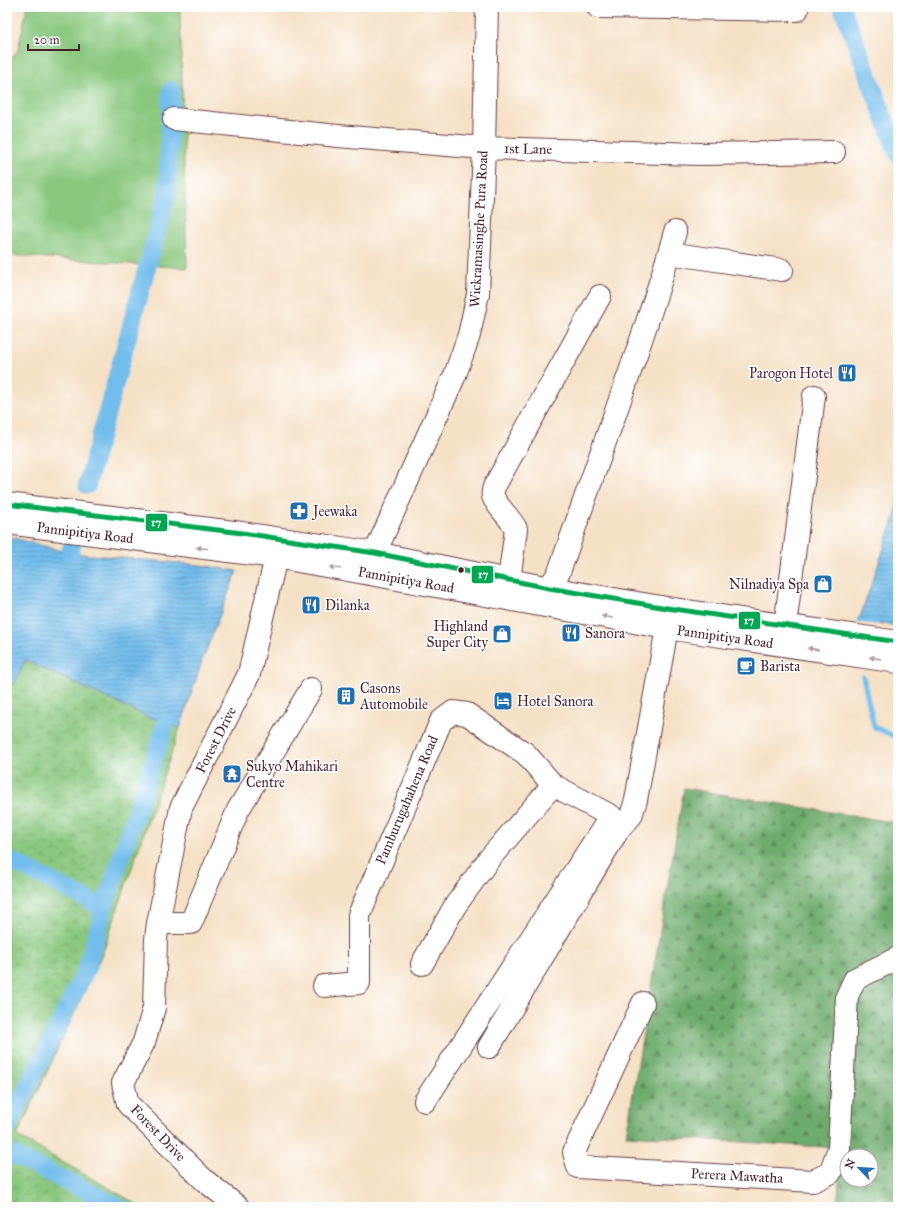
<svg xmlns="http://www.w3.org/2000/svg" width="905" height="1214" font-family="'IM FELL Great Primer',serif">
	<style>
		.grass { fill: #89c77e; stroke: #6a7354 }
		.forest { fill: url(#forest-firs); stroke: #5c664c; fill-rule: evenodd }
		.wetland { fill: url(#wetland-marsh); stroke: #6a7354 }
		.water { fill: url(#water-rules); stroke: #5e6e8b }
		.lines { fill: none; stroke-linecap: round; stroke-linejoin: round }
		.stream { stroke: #72bdeb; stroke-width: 5 }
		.canal { stroke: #72bdeb; stroke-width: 18 }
		.minor-casing { stroke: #643c42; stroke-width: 24 }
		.major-casing { stroke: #643c42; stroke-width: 24 }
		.minor { stroke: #fff; stroke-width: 22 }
		.major { stroke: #fff; stroke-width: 22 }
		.bus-1-casing { stroke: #fff; stroke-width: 8 }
		.bus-1 { stroke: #00a651; stroke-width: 5 }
		.oneway { fill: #ae9aa0 }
		.bus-dot { fill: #4a1f2b; stroke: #fff; stroke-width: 1.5 }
		.labels { text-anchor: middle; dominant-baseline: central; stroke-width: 3; stroke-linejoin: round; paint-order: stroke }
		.street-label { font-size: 14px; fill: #4a1f2b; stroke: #fff }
		.poi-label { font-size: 14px; fill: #4a1f2b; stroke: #fff; text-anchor: start }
		.line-badge { stroke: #fff; stroke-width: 1.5 }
		.badge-label { font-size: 11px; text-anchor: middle; font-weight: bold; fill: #fff }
	</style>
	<defs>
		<pattern id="forest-firs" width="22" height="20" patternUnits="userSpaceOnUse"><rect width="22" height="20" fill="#6eac6d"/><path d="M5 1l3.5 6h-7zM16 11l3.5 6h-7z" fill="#5c8b5a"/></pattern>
		<pattern id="wetland-marsh" width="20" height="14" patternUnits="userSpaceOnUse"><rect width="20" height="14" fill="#89c77e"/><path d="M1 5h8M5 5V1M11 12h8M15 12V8" fill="none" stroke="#78aa6d"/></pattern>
		<pattern id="water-rules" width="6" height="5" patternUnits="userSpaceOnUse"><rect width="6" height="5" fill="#72bdeb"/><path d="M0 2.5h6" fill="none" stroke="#6099bf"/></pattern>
	</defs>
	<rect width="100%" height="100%" fill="#fff"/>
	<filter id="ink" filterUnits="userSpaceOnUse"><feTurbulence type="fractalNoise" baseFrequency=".025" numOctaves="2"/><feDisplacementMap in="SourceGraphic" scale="8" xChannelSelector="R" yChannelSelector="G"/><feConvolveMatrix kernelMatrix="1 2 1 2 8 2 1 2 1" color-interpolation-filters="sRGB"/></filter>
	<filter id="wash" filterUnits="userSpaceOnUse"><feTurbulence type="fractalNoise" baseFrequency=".012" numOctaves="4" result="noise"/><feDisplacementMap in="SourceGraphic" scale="16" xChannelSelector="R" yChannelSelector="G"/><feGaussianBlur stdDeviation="0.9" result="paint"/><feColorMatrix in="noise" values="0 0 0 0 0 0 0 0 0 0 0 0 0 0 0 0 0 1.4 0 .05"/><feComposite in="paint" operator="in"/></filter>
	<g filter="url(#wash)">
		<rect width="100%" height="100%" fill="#f5e1c6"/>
		<!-- grass -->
		<path class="grass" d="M 27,7 L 180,7 L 187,268 L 7,255 L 7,65 L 18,50 Z"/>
		<!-- forest -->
		<path class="forest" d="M 684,788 L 898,823 L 898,1207 L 838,1207 L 839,1148 L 626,1135 ZM 847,1156 L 871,1156 L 871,1180 L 847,1180 Z"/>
		<!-- wetland -->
		<path class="wetland" d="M 25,660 L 146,716 L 180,728 L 103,952 L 17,1136 L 135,1203 L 139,1207 L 7,1207 L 7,684 L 14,684 Z"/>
		<!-- water -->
		<path class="water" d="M 898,497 L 898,626 L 859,620 L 895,516 Z
			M 7,536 L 70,553 L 200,565 L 237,571 L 202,661 L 180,728 L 146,716 L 25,660 L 14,684 L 7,684 Z"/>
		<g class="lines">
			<!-- stream -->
			<path class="stream" d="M 859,620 L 876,622
				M 863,677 L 874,727 L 898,738"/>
			<!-- canal -->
			<path class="canal" d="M 842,7 L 898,154
				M 87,485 L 167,195 L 171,90
				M 70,553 L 73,540
				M 7,859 L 104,908
				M 7,1128 L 87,968 L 104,908 L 166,723
				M 7,1152 L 119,1207"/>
		</g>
	</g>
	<g filter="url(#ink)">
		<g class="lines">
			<!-- minor casing -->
			<g class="minor-casing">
				<path id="minor" d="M 598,7 L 797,10
					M 174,119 L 338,136 L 484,148 L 700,154 L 834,152
					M 669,253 L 782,270
					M 370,571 L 375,553 L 455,375 L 469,335 L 478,294 L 484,148 L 487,7
					M 509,580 L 516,529 C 511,518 496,506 493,496 C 492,493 493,490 494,487 L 600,296
					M 549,588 L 559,572 C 580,513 601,454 622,394 C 641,341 660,287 675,232
					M 785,627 L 814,396
					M 158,923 L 191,923 L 238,810 L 311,689
					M 422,964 L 455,906 L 489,859 L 553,785
					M 324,986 L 359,983 L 359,915 L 441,721 L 453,712 L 467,714 L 520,750 L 525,753 L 553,785 L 611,816 L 620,828 L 631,816 L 636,800 L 667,628
					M 643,1003 L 574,1152 L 578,1167 L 813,1181 L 830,1173 L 839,1148 L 847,996 L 855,979 L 898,958
					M 489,1047 L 618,830
					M 425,1101 L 611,816
					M 238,1207 L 204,1180 L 128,1104 L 123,1083 L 144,1042 L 154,1008 L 156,939 L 158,923 L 181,808 L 249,674 L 276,557"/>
			</g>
			<!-- major casing -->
			<g class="major-casing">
				<path id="major" d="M 7,504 L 242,533 L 375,553 L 549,588 L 667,608 L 898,642
					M 7,523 L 276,557 L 667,628 L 898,662"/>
			</g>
			<!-- minor -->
			<use href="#minor" class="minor"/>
			<!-- major -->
			<use href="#major" class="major"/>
			<!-- bus-1 casing -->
			<g class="bus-1-casing">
				<path id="bus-1" d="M 7,504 L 242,533 L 375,553 L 549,588 L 667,608 L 898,642"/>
			</g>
			<!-- bus-1 -->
			<use href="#bus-1" class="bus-1"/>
		</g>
		<!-- one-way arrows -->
		<defs><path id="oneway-solid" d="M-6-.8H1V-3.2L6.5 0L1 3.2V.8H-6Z"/></defs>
		<g class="oneway">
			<use href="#oneway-solid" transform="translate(202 548) rotate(-173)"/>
			<use href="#oneway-solid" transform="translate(335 568) rotate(-170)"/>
			<use href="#oneway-solid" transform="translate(607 617) rotate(-170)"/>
			<use href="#oneway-solid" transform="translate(813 649) rotate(-172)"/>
			<use href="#oneway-solid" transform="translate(875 658) rotate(-172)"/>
		</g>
	</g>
	<!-- icons -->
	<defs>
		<g id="restaurant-square" transform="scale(1)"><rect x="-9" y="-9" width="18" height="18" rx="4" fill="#1f6fb2" stroke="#fff"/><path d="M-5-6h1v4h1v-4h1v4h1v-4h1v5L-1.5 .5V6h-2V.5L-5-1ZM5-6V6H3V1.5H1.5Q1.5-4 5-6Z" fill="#fff"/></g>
		<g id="pharmacy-square" transform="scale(1)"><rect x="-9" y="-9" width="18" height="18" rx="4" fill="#1f6fb2" stroke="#fff"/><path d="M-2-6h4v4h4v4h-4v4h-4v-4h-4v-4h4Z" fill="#fff"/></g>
		<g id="shop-square" transform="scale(1)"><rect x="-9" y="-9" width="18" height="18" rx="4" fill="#1f6fb2" stroke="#fff"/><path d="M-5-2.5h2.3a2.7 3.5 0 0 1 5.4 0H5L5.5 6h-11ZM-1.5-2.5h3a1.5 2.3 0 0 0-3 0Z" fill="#fff"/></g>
		<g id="cafe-square" transform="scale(1)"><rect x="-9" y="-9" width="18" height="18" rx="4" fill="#1f6fb2" stroke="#fff"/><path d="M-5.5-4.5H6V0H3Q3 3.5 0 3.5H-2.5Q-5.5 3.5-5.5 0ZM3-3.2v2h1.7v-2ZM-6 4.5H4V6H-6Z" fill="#fff"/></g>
		<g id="building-square" transform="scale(1)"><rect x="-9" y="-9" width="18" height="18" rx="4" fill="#1f6fb2" stroke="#fff"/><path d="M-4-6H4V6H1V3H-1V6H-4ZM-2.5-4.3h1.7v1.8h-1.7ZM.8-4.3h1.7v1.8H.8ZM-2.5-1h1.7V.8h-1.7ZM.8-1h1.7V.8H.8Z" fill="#fff"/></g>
		<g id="hotel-square" transform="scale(1)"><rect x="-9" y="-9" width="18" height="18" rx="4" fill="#1f6fb2" stroke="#fff"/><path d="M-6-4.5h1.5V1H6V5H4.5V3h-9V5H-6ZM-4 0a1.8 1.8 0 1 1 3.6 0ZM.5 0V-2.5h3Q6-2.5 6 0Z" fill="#fff"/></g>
		<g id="temple-square" transform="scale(1)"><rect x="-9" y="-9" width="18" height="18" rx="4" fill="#1f6fb2" stroke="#fff"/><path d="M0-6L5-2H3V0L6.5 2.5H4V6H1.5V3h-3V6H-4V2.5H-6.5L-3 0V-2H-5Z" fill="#fff"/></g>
	</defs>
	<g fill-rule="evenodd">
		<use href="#restaurant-square" x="847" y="373"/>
		<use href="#pharmacy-square" x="299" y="511"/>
		<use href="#shop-square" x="823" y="584"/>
		<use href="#restaurant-square" x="311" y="605"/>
		<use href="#restaurant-square" x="571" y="633"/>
		<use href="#shop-square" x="502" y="634"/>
		<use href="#cafe-square" x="746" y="666"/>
		<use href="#building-square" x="346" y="696"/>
		<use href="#hotel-square" x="503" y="701"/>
		<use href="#temple-square" x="232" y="774"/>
	</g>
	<!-- markers -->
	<circle class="bus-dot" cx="461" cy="570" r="3.5"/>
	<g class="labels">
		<!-- street labels -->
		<g class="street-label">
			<text transform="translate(528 149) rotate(1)">1st Lane</text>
			<text transform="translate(479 229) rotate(-87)">Wickramasinghe Pura Road</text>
			<text transform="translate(85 533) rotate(7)">Pannipitiya Road</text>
			<text transform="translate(406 580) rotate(10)">Pannipitiya Road</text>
			<text transform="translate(725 637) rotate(8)">Pannipitiya Road</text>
			<text transform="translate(216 740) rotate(-63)">Forest Drive</text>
			<text transform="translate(407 800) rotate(-67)">Pamburugahahena Road</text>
			<text transform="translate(158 1133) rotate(46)">Forest Drive</text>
			<text transform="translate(737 1176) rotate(3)">Perera Mawatha</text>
		</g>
		<!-- poi labels -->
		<g class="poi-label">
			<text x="833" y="373" text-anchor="end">Parogon Hotel</text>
			<text x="313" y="511">Jeewaka</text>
			<text x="809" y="584" text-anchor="end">Nilnadiya Spa</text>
			<text x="325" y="605">Dilanka</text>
			<text x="488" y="626" text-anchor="end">Highland<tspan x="488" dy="16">Super City</tspan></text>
			<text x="585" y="633">Sanora</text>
			<text x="760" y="666">Barista</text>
			<text x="360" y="688">Casons<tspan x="360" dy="16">Automobile</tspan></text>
			<text x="517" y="701">Hotel Sanora</text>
			<text x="246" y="766">Sukyo Mahikari<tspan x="246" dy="16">Centre</tspan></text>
		</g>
	</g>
	<g class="line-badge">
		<rect x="145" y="513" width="23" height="19" rx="4" fill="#00a651"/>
		<rect x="471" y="565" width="23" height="19" rx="4" fill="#00a651"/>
		<rect x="738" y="611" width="23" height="19" rx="4" fill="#00a651"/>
	</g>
	<g class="badge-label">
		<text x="156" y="526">17</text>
		<text x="483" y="578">17</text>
		<text x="749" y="624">17</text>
	</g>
	<!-- margin -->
	<rect width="905" height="1214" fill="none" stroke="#fff" stroke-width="24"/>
	<!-- north arrow -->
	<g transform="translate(859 1168) rotate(295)"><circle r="19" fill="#ffffff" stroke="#b7a5aa"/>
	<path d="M0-3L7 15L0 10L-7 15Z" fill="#1f6fb2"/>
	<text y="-6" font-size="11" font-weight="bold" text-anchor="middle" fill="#4a1f2b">N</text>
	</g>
	<!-- scale -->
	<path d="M28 44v6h51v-6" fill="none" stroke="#4a1f2b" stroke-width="2"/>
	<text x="34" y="44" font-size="12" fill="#4a1f2b" stroke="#ffffff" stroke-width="3" paint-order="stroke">20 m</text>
</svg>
